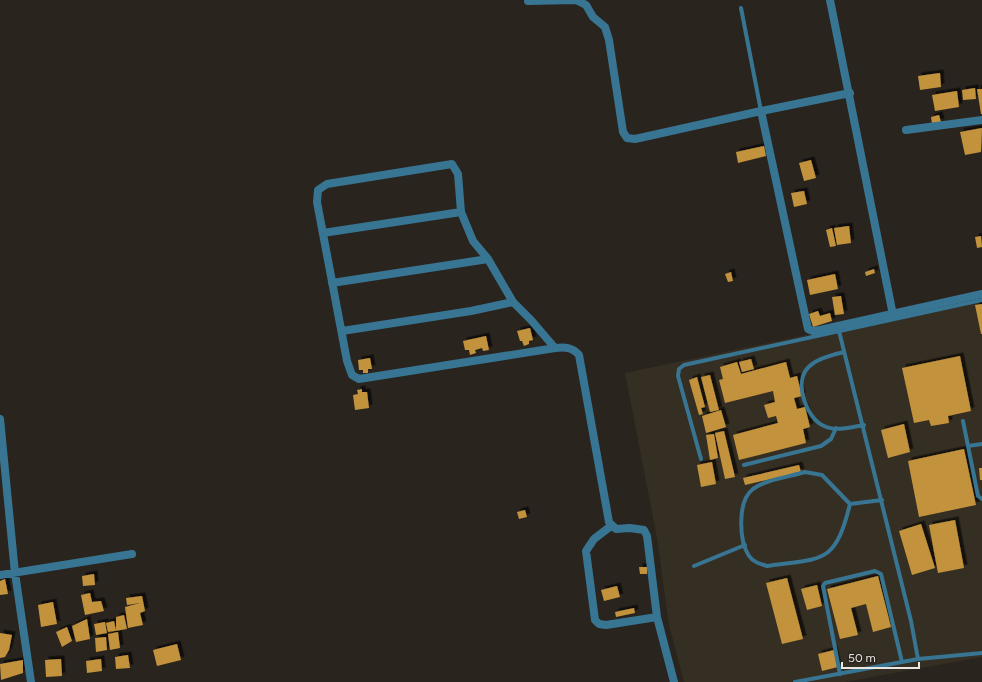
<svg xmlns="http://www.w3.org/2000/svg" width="982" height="682" font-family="Figtree,sans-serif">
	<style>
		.built { fill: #352e22 }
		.building { fill: #c2923d; filter: url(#shadow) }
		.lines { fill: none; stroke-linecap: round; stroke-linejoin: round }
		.lane { stroke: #387593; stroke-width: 4 }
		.street { stroke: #387593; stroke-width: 8 }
	</style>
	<defs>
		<filter id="shadow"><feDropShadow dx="3.5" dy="-3.5" stdDeviation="0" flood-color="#0009"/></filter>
	</defs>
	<rect width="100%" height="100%" fill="#29241e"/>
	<!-- built -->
	<path class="built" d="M 982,298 L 982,657 L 845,682 L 684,682 L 669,625 L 657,538 L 625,373 Z"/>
	<!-- building -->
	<path class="building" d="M 940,73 L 941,87 L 920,90 L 918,76 Z
		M 975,88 L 976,99 L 963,100 L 962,90 Z
		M 977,89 L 982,89 L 982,114 L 981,114 Z
		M 957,91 L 959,107 L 935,111 L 932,95 Z
		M 939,115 L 941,122 L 932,124 L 931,117 Z
		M 982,128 L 981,152 L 965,155 L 960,132 Z
		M 764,146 L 766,156 L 738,163 L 736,152 Z
		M 811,160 L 816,178 L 804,181 L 799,163 Z
		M 804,191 L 807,204 L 794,207 L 791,193 Z
		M 849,226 L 851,243 L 837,245 L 834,228 Z
		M 832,228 L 836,246 L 830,247 L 826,230 Z
		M 981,236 L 982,247 L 977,248 L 975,237 Z
		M 874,269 L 875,273 L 866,276 L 865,272 Z
		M 731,272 L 733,281 L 728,282 L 725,274 Z
		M 835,274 L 838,289 L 810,295 L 807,280 Z
		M 841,296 L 844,314 L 835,315 L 832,297 Z
		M 982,304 L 982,334 L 981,334 L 975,305 Z
		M 818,311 L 820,316 L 830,313 L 832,321 L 813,327 L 809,314 Z
		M 530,328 L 533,340 L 529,341 L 529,344 L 524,346 L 522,341 L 520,341 L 517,331 Z
		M 486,336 L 489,350 L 483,351 L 482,348 L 475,350 L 476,353 L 470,355 L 469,350 L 465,350 L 463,341 Z
		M 960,356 L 971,411 L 948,416 L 949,423 L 931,426 L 929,420 L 914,423 L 902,368 Z
		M 370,358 L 372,369 L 368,369 L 368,373 L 363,373 L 363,370 L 359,370 L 358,360 Z
		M 751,359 L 754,369 L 742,372 L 739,362 Z
		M 737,362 L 741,374 L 786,362 L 790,378 L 797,376 L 802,396 L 794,398 L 797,409 L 805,407 L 810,427 L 803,429 L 806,443 L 739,460 L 733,435 L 778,423 L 776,416 L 768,418 L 764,405 L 775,402 L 773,391 L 725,403 L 719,380 L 723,379 L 720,367 Z
		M 710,375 L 719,410 L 710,412 L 701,377 Z
		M 697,377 L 705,407 L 701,408 L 703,414 L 699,415 L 689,380 Z
		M 362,389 L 362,392 L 367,392 L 369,408 L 355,410 L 353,395 L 358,394 L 357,390 Z
		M 721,410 L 726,427 L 706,433 L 702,416 Z
		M 904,424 L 910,452 L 888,458 L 881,430 Z
		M 724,431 L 735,477 L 725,479 L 715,433 Z
		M 714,434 L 718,458 L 710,460 L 706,435 Z
		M 964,449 L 976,505 L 919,517 L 908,461 Z
		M 712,462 L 716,484 L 701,487 L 697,465 Z
		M 799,465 L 801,472 L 745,485 L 743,478 Z
		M 979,468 L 982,468 L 982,480 L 980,480 Z
		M 525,510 L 527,517 L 519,519 L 517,512 Z
		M 955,520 L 964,568 L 938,573 L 929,525 Z
		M 921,524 L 935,568 L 912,575 L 899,531 Z
		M 639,567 L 647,567 L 647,574 L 640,574 Z
		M 94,574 L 95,585 L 83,586 L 82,576 Z
		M 878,576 L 891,627 L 873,632 L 866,604 L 851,608 L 858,635 L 840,639 L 827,589 Z
		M 787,578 L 803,639 L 782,644 L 766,583 Z
		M 5,579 L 8,594 L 0,595 L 0,581 Z
		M 817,585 L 822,606 L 807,610 L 801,589 Z
		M 617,586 L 620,597 L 604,601 L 601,590 Z
		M 90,593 L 92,602 L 101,601 L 104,611 L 85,615 L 81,595 Z
		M 142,596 L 145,611 L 140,613 L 143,625 L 128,628 L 125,607 L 140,603 L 127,605 L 126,598 Z
		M 53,602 L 57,624 L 41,627 L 38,605 Z
		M 634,608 L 635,613 L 616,617 L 615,612 Z
		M 124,615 L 127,629 L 108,632 L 106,623 L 114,621 L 116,630 L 116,617 Z
		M 87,619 L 90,639 L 76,642 L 72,626 Z
		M 105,622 L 107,633 L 96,635 L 94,624 Z
		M 67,627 L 72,641 L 62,647 L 56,632 Z
		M 118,632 L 120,648 L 110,650 L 108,634 Z
		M 0,633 L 12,635 L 9,650 L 5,657 L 0,658 Z
		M 106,637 L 107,650 L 96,652 L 95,638 Z
		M 177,644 L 181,660 L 157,666 L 153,650 Z
		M 834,650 L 838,667 L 822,671 L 818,654 Z
		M 128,655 L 130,668 L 116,669 L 115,657 Z
		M 61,659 L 62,676 L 46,677 L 45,660 Z
		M 101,659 L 102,671 L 87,673 L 86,661 Z
		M 23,660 L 23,673 L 1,680 L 0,664 Z"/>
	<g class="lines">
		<!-- lane -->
		<path class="lane" d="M 741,8 L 761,111
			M 839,331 L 911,621 L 918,659 L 982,653
			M 844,352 C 832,355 814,359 806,370 C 795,386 807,419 824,426 C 836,432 852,427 864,425
			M 963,421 L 978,496 L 982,499
			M 968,446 L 982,444
			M 701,459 L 678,376 L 679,369 L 684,365 L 982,300
			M 744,465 L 821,446 L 831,439 L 836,428
			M 805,472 L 822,475 L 850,504 C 835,565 823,558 767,566 C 760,564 753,562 749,556 C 739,541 737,501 753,489 C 767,479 789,477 805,472 Z
			M 850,504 L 882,500
			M 694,566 L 745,545
			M 840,674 L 823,586 L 825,583 L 875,571 L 881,574 L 902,662
			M 795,682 L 918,659"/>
		<!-- street -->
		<path class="street" d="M 830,0 L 893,315
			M 528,1 L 576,0 L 586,5 L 593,17 L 605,27 L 609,40 L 623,132 L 627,138 L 635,139 L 761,111
			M 850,93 L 761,111 L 808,329 L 813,331 L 820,330 L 982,294
			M 906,130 L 982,120
			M 323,233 L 461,212
			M 332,283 L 488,259
			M 342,331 L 471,311 L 513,302
			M 555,348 L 531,320 L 513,302 L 488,259 L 473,241 L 461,212 L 458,174 L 452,164 L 327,184 L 318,190 L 317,202 L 347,361 L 352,375 L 359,379 L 555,348 C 565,347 572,347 579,355 L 609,522 L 616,529 L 630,528 L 644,530 L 647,536 L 657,617 L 674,682
			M 0,419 L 15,573 L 31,682
			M 611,526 L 594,539 L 586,551 L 595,620 L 599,624 L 606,625 L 657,617
			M 0,575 L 132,554"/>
	</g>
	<!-- scale -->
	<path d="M842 662v6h77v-6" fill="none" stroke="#eae7e3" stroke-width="2"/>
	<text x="848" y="662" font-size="12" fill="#eae7e3" stroke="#29241e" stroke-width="3" paint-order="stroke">50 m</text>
</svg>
